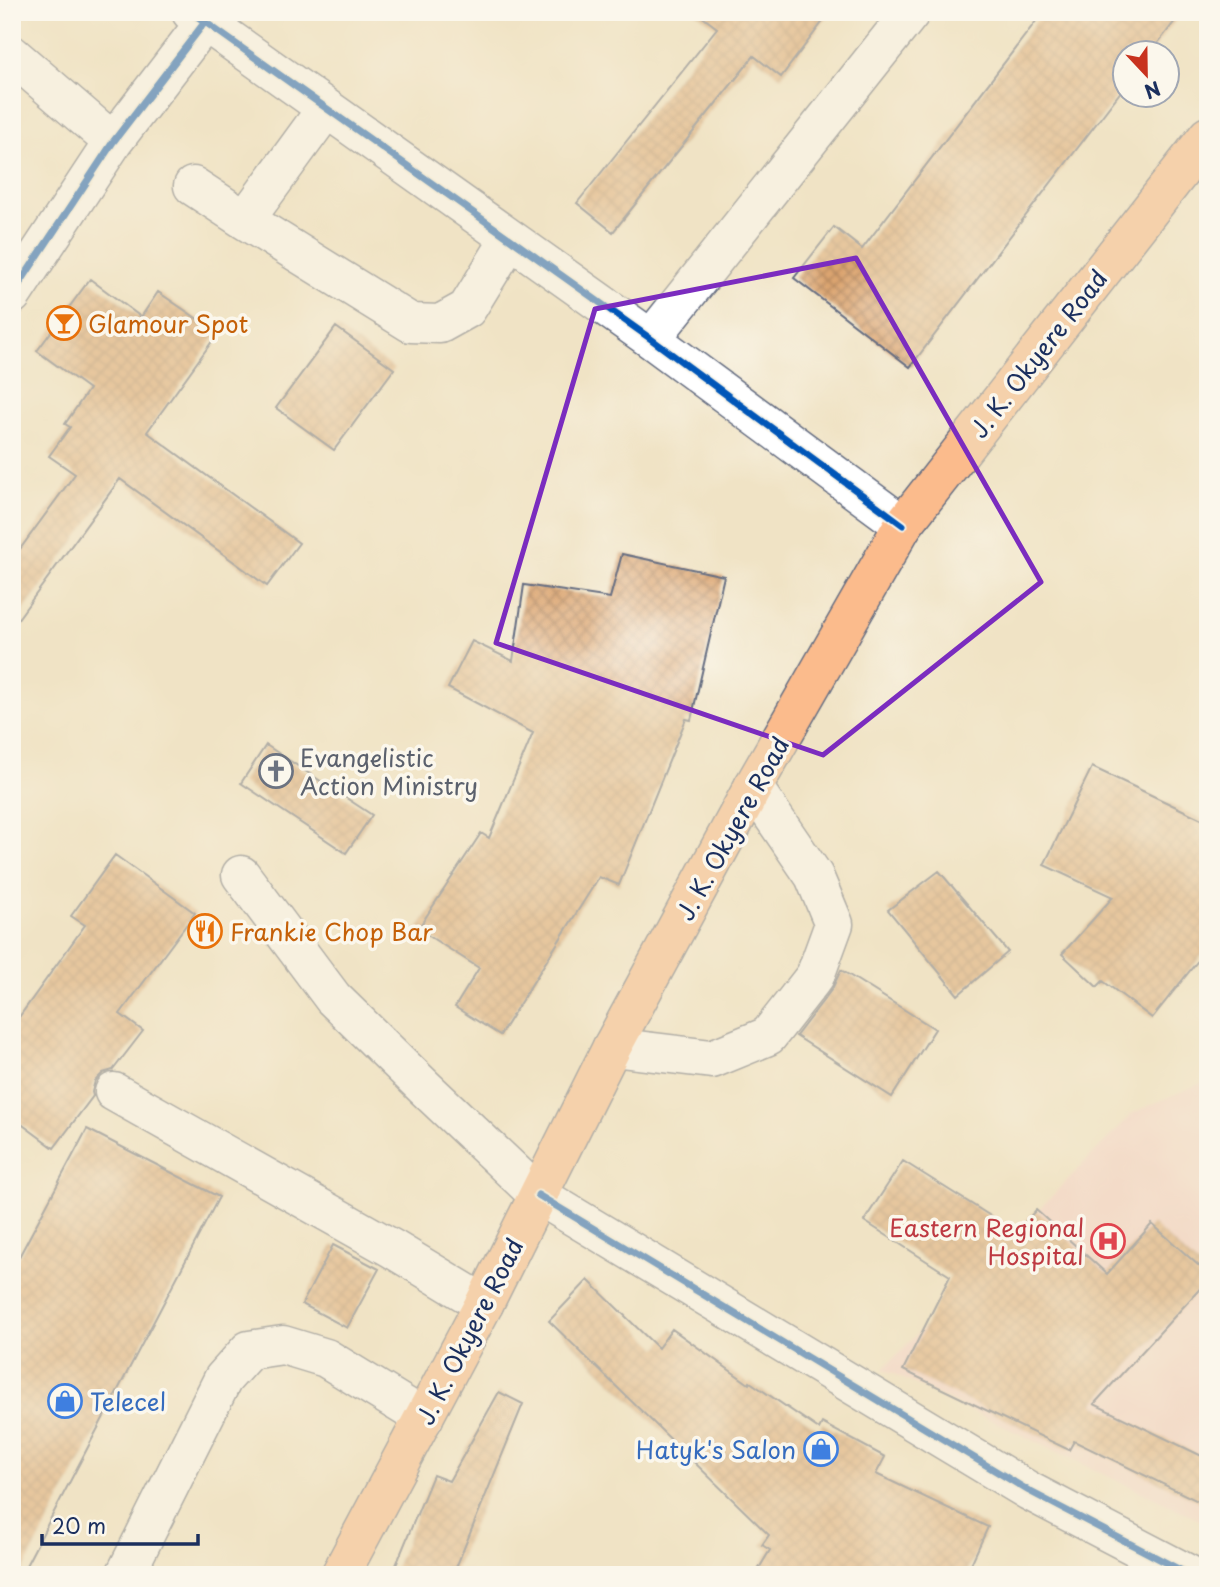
<svg xmlns="http://www.w3.org/2000/svg" width="1220" height="1587" font-family="'Playpen Sans',sans-serif">
	<style>
		.built { fill: #f7d0cc }
		.building { fill: url(#building-cross-hatch) }
		.lines { fill: none; stroke-linecap: round; stroke-linejoin: round }
		.minor-casing { stroke: #666e82; stroke-width: 41 }
		.major-casing { stroke: #666e82; stroke-width: 41 }
		.minor { stroke: #fff; stroke-width: 38 }
		.major { stroke: #fbbb8c; stroke-width: 38 }
		.cycleway-casing { stroke: #fbf7ec; stroke-width: 11 }
		.cycleway { stroke: #0057b8; stroke-width: 7 }
		.marked { fill: none; stroke: #7b2cbf; stroke-width: 5; stroke-linejoin: round }
		.labels { text-anchor: middle; dominant-baseline: central; stroke-width: 7; stroke-linejoin: round; paint-order: stroke }
		.food-label { font-size: 24px; fill: #c56008; stroke: #fbf7ec; text-anchor: start }
		.street-label { font-size: 24px; fill: #1b2f5e; stroke: #fbf7ec }
		.worship-label { font-size: 24px; fill: #5b616d; stroke: #fbf7ec; text-anchor: start }
		.health-label { font-size: 24px; fill: #be3a42; stroke: #fbf7ec; text-anchor: end }
		.shop-label { font-size: 24px; fill: #366cbe; stroke: #fbf7ec; text-anchor: start }
	</style>
	<defs>
		<pattern id="building-cross-hatch" width="8" height="8" patternUnits="userSpaceOnUse" patternTransform="scale(1.75)"><rect width="8" height="8" fill="#dba46f"/><path d="M0 0l8 8M0 8l8-8" fill="none" stroke="#b1865e"/></pattern>
	</defs>
	<rect width="100%" height="100%" fill="#fbf7ec"/>
	<filter id="ink" filterUnits="userSpaceOnUse"><feTurbulence type="fractalNoise" baseFrequency=".0143" numOctaves="2"/><feDisplacementMap in="SourceGraphic" scale="14" xChannelSelector="R" yChannelSelector="G"/><feConvolveMatrix kernelMatrix="1 2 1 2 8 2 1 2 1" color-interpolation-filters="sRGB"/></filter>
	<filter id="wash" filterUnits="userSpaceOnUse"><feTurbulence type="fractalNoise" baseFrequency=".00686" numOctaves="4" result="noise"/><feDisplacementMap in="SourceGraphic" scale="28" xChannelSelector="R" yChannelSelector="G"/><feGaussianBlur stdDeviation="1.57" result="paint"/><feColorMatrix in="noise" values="0 0 0 0 0 0 0 0 0 0 0 0 0 0 0 0 0 1.4 0 .05"/><feComposite in="paint" operator="in"/></filter>
	<g filter="url(#wash)">
		<rect width="100%" height="100%" fill="#f0e3c5"/>
		<!-- built -->
		<path class="built" d="M 1208,1080 L 1208,1524 L 883,1369 L 1133,1113 Z"/>
		<g id="blocks">
			<!-- building -->
			<path class="building" d="M 696,12 L 830,12 L 781,77 L 754,56 L 613,232 L 577,203 L 717,28 Z
				M 1043,12 L 1182,12 L 1151,52 L 1125,52 L 1125,86 L 910,367 L 794,278 L 834,227 L 862,249 Z
				M 90,279 L 141,317 L 158,292 L 218,333 L 147,432 L 299,543 L 267,586 L 120,479 L 12,627 L 12,560 L 75,474 L 49,456 L 70,427 L 65,424 L 89,389 L 37,351 Z
				M 336,327 L 394,369 L 334,450 L 276,408 Z
				M 622,554 L 724,576 L 691,720 L 686,719 L 619,885 L 599,877 L 500,1035 L 455,1007 L 479,968 L 418,929 L 481,833 L 489,838 L 533,733 L 448,688 L 472,641 L 513,661 L 524,585 L 610,598 Z
				M 266,745 L 372,815 L 346,853 L 241,783 Z
				M 1092,767 L 1208,822 L 1208,948 L 1152,1018 L 1103,981 L 1097,987 L 1062,954 L 1113,897 L 1044,865 Z
				M 115,855 L 195,913 L 120,1014 L 143,1031 L 113,1070 L 103,1073 L 95,1081 L 92,1092 L 93,1096 L 54,1148 L 12,1117 L 12,1027 L 85,925 L 71,916 Z
				M 939,871 L 1008,952 L 958,995 L 888,910 Z
				M 841,970 L 935,1029 L 892,1097 L 796,1036 L 832,989 Z
				M 87,1129 L 219,1197 L 21,1575 L 12,1575 L 12,1270 Z
				M 903,1161 L 1016,1232 L 1036,1210 L 1107,1274 L 1152,1224 L 1208,1274 L 1208,1280 L 1094,1404 L 1208,1459 L 1208,1506 L 1074,1441 L 1069,1450 L 903,1370 L 950,1276 L 864,1221 Z
				M 333,1245 L 379,1269 L 347,1328 L 302,1304 Z
				M 588,1280 L 658,1348 L 672,1329 L 749,1384 L 750,1382 L 819,1429 L 822,1423 L 885,1457 L 876,1474 L 988,1527 L 966,1575 L 755,1575 L 770,1550 L 762,1545 L 769,1535 L 549,1321 Z
				M 499,1392 L 523,1404 L 453,1575 L 392,1575 L 433,1475 L 449,1481 Z"/>
		</g>
	</g>
	<g filter="url(#ink)">
		<use href="#blocks" fill-opacity="0" stroke="#666e82" stroke-width="2"/>
		<g class="lines">
			<!-- minor casing -->
			<g class="minor-casing">
				<path id="minor" d="M 191,12 L 651,339 L 903,525
					M 12,55 L 113,142
					M 193,186 L 245,220 L 411,323 L 440,324 L 467,309 L 510,239
					M 245,220 L 326,109
					M 12,295 L 113,142 L 205,22
					M 651,339 L 911,12
					M 241,875 L 333,998 L 424,1087 L 538,1195 L 1029,1491 L 1190,1575
					M 612,1047 L 712,1059 L 768,1036 L 815,976 L 834,924 L 814,876 L 753,787
					M 114,1092 L 393,1249 L 484,1304
					M 125,1575 L 223,1379 L 249,1350 L 283,1345 L 326,1358 L 424,1418"/>
			</g>
			<!-- major casing -->
			<g class="major-casing">
				<path id="major" d="M 340,1575 L 484,1304 L 612,1047 L 753,787 L 903,525 L 1208,136"/>
			</g>
			<!-- minor -->
			<use href="#minor" class="minor"/>
			<!-- major -->
			<use href="#major" class="major"/>
			<!-- cycleway casing -->
			<g class="cycleway-casing">
				<path id="cycleway" d="M 191,12 L 651,339 L 903,525
					M 12,295 L 113,142 L 205,22
					M 538,1195 L 1029,1491 L 1190,1575"/>
			</g>
			<!-- cycleway -->
			<use href="#cycleway" class="cycleway"/>
		</g>
	</g>
	<!-- marked area -->
	<path d="M0 0H1220V1587H0ZM 856,258 L 1041,582 L 823,755 L 496,643 L 595,309 Z" fill="#f0e3c5" fill-opacity=".55" fill-rule="evenodd"/>
	<path class="marked" d="M 856,258 L 1041,582 L 823,755 L 496,643 L 595,309 Z"/>
	<!-- icons -->
	<defs>
		<g id="bar-ring" transform="scale(1.75)"><circle r="9.5" fill="#fbf7ec" stroke="#e8710a" stroke-width="1.5"/><path d="M-6-5H6L.8 .8V4.5H3.5V6h-7V4.5H-.8V.8Z" fill="#e8710a"/></g>
		<g id="church-ring" transform="scale(1.75)"><circle r="9.5" fill="#fbf7ec" stroke="#6b7280" stroke-width="1.5"/><path d="M-1.2-6h2.4v3.5h3.3v2.4h-3.3V6h-2.4V-.1h-3.3v-2.4h3.3Z" fill="#6b7280"/></g>
		<g id="restaurant-ring" transform="scale(1.75)"><circle r="9.5" fill="#fbf7ec" stroke="#e8710a" stroke-width="1.5"/><path d="M-5-6h1v4h1v-4h1v4h1v-4h1v5L-1.5 .5V6h-2V.5L-5-1ZM5-6V6H3V1.5H1.5Q1.5-4 5-6Z" fill="#e8710a"/></g>
		<g id="hospital-ring" transform="scale(1.75)"><circle r="9.5" fill="#fbf7ec" stroke="#e0444e" stroke-width="1.5"/><path d="M-5-5h3v3.5h4V-5h3V5h-3V1.5h-4V5h-3Z" fill="#e0444e"/></g>
		<g id="shop-ring" transform="scale(1.75)"><circle r="9.5" fill="#fbf7ec" stroke="#3f7fe0" stroke-width="1.5"/><path d="M-5-2.5h2.3a2.7 3.5 0 0 1 5.4 0H5L5.5 6h-11ZM-1.5-2.5h3a1.5 2.3 0 0 0-3 0Z" fill="#3f7fe0"/></g>
	</defs>
	<g fill-rule="evenodd">
		<use href="#bar-ring" x="64" y="323"/>
		<use href="#church-ring" x="276" y="771"/>
		<use href="#restaurant-ring" x="205" y="931"/>
		<use href="#hospital-ring" x="1108" y="1241"/>
		<use href="#shop-ring" x="65" y="1401"/>
		<use href="#shop-ring" x="821" y="1449"/>
	</g>
	<g class="labels">
		<!-- food labels -->
		<g class="food-label">
			<text x="88" y="323">Glamour Spot</text>
			<text x="230" y="931">Frankie Chop Bar</text>
		</g>
		<!-- street labels -->
		<g class="street-label">
			<text transform="translate(1038 353) rotate(-52)">J. K. Okyere Road</text>
			<text transform="translate(732 828) rotate(-61)">J. K. Okyere Road</text>
			<text transform="translate(469 1331) rotate(-63)">J. K. Okyere Road</text>
		</g>
		<!-- worship labels -->
		<g class="worship-label">
			<text x="300" y="757">Evangelistic<tspan x="300" dy="28">Action Ministry</tspan></text>
		</g>
		<!-- health labels -->
		<g class="health-label">
			<text x="1084" y="1227">Eastern Regional<tspan x="1084" dy="28">Hospital</tspan></text>
		</g>
		<!-- shop labels -->
		<g class="shop-label">
			<text x="90" y="1401">Telecel</text>
			<text x="796" y="1449" text-anchor="end">Hatyk's Salon</text>
		</g>
	</g>
	<!-- margin -->
	<rect width="1220" height="1587" fill="none" stroke="#fbf7ec" stroke-width="42"/>
	<!-- north arrow -->
	<g transform="translate(1146 74) rotate(158)"><circle r="33" fill="#fbf7ec" stroke="#a1a7b3" stroke-width="2"/>
	<path d="M0-5L12 26L0 18L-12 26Z" fill="#c8321e"/>
	<text y="-10" font-size="19" font-weight="bold" text-anchor="middle" fill="#1b2f5e">N</text>
	</g>
	<!-- scale -->
	<path d="M42 1534v10h156v-10" fill="none" stroke="#1b2f5e" stroke-width="3.5"/>
	<text x="52" y="1534" font-size="21" fill="#1b2f5e" stroke="#fbf7ec" stroke-width="5" paint-order="stroke">20 m</text>
</svg>
